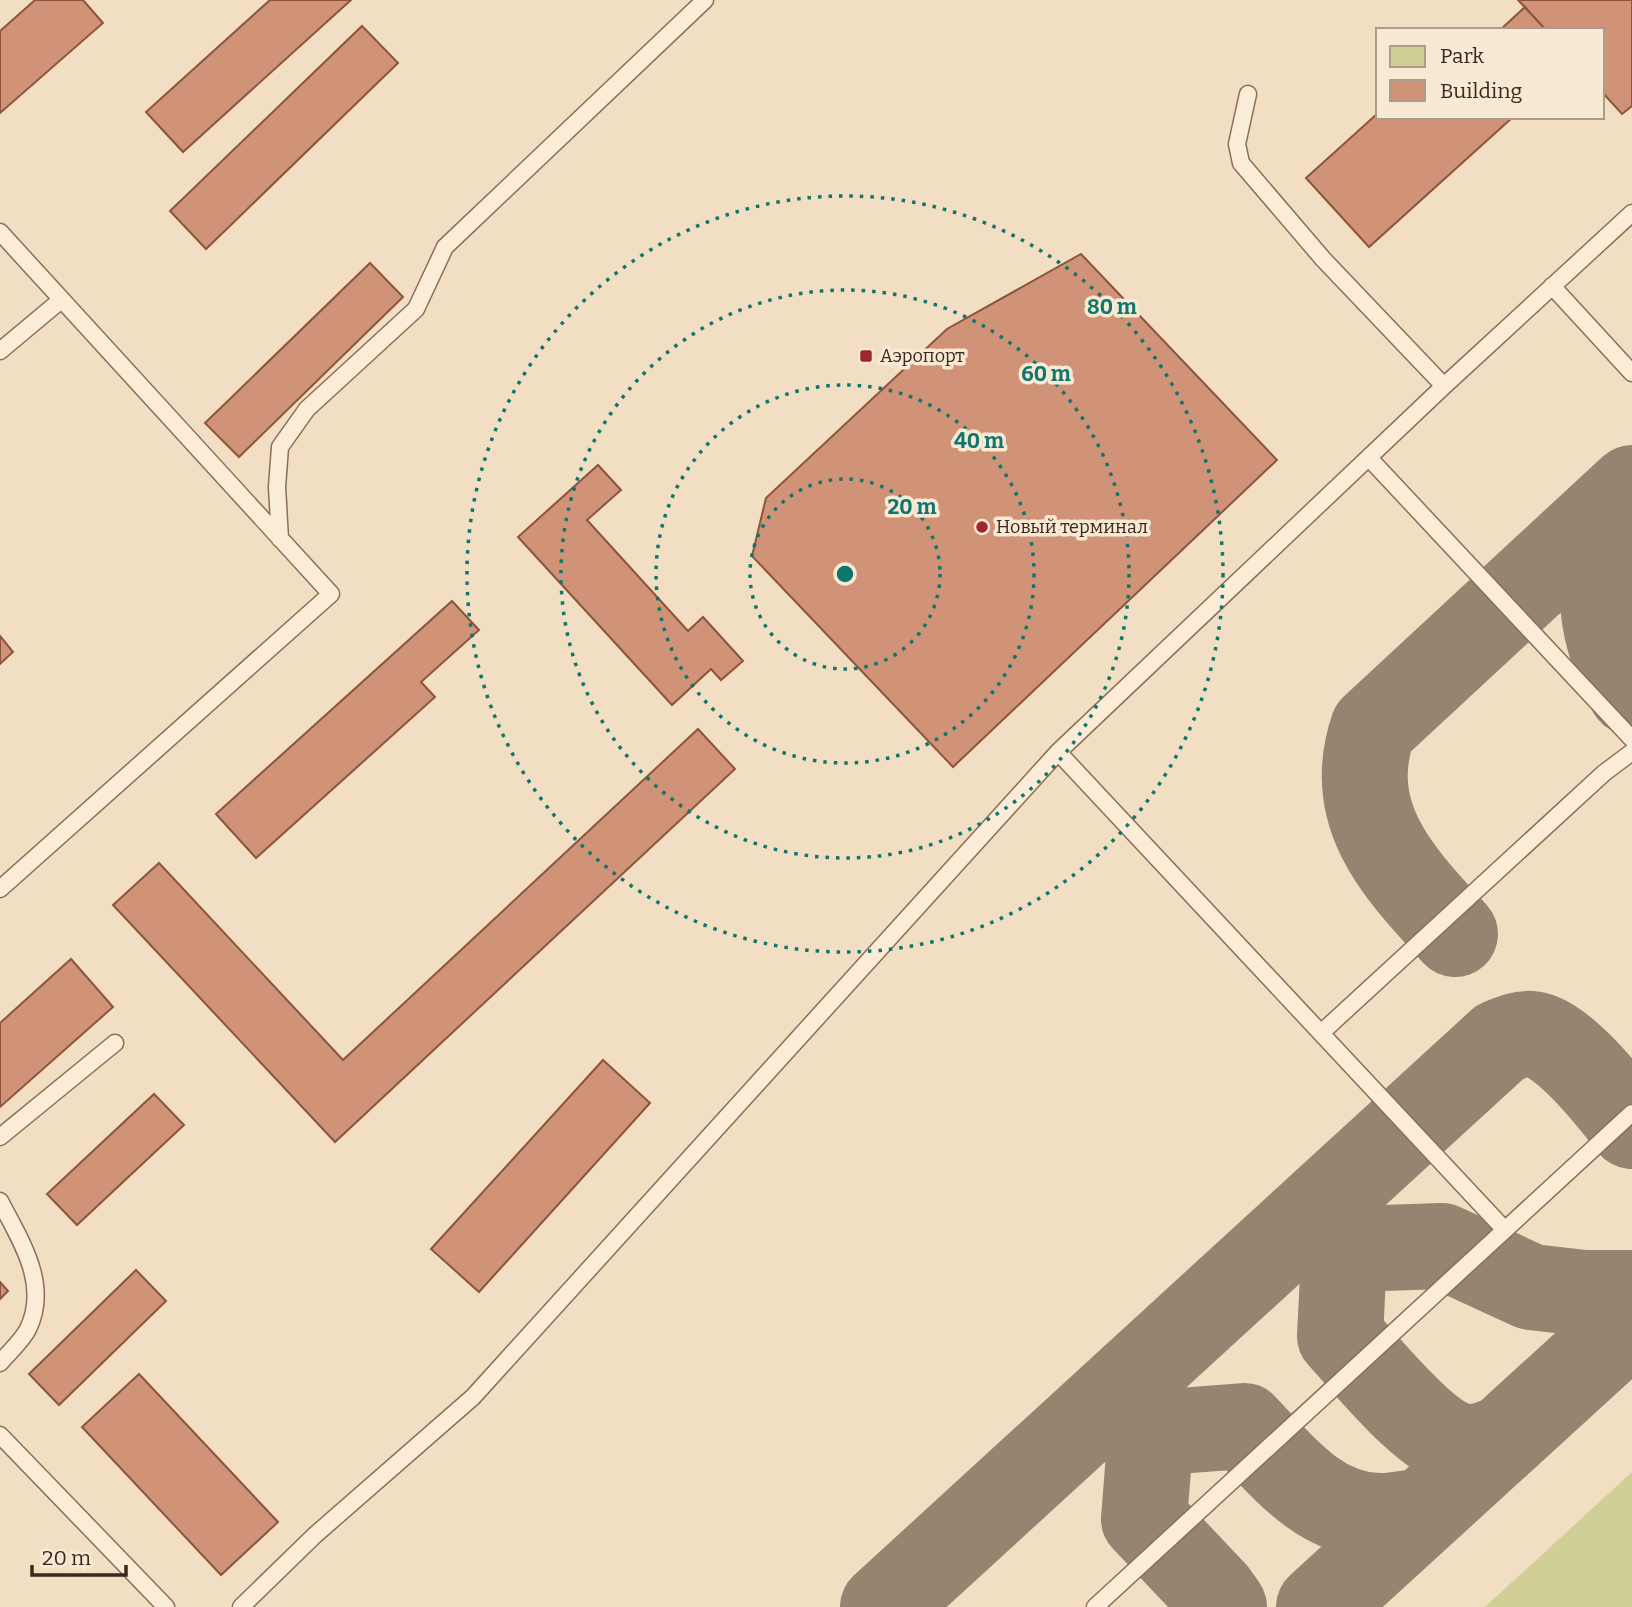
<svg xmlns="http://www.w3.org/2000/svg" width="1632" height="1607" font-family="Bitter,serif">
	<style>
		.green { fill: #cfcf96 }
		.lines { fill: none; stroke-linecap: round; stroke-linejoin: round }
		.taxiway { stroke: #968470; stroke-width: 86 }
		.building { fill: #d19377; stroke: #8d543d; stroke-width: 2 }
		.lane-casing { stroke: #8c6e59; stroke-width: 19 }
		.lane { stroke: #fbecd7; stroke-width: 16 }
		.ring { fill: none; stroke: #0f766e; stroke-width: 3.5; stroke-dasharray: 3.5 7 }
		.poi-dot { fill: #9f2533; stroke: #f7e9d3; stroke-width: 2.5 }
		.labels { text-anchor: middle; dominant-baseline: central; stroke-width: 7; stroke-linejoin: round; paint-order: stroke }
		.poi-label { font-size: 18px; fill: #3b291e; stroke: #f7e9d3; text-anchor: start }
		.centre { fill: #0f766e; stroke: #f7e9d3; stroke-width: 3.5 }
		.ring-label { font-size: 21px; text-anchor: middle; font-weight: bold; fill: #0f766e; stroke: #f7e9d3; stroke-width: 7; stroke-linejoin: round; paint-order: stroke }
	</style>
	<rect width="100%" height="100%" fill="#f1dec3"/>
	<!-- green -->
	<path class="green" d="M 1632,1472 L 1632,1607 L 1485,1607 Z"/>
	<g class="lines">
		<!-- taxiway -->
		<path class="taxiway" d="M 1631,692 C 1594,624 1593,567 1632,499
			M 1455,934 C 1400,874 1343,817 1373,728 L 1632,488
			M 1383,1248 L 1442,1246 L 1531,1287 L 1584,1293 L 1632,1293
			M 1343,1277 L 1340,1336 C 1367,1365 1428,1443 1467,1447 C 1478,1448 1489,1443 1499,1440
			M 1179,1431 L 1244,1426 C 1282,1466 1319,1515 1379,1516 C 1394,1516 1409,1513 1423,1511
			M 1149,1456 L 1144,1519 L 1214,1593 L 1224,1607
			M 883,1607 L 1500,1042 C 1510,1038 1521,1033 1532,1034 C 1563,1037 1613,1102 1632,1126
			M 1319,1607 L 1632,1321"/>
	</g>
	<!-- building -->
	<path class="building" d="M 35,0 L 83,0 L 103,23 L 0,113 L 0,31 Z
		M 270,0 L 351,0 L 183,152 L 146,112 Z
		M 1518,0 L 1632,0 L 1632,106 L 1622,114 L 1602,92 L 1602,30 L 1546,30 Z
		M 1525,7 L 1546,30 L 1500,30 Z
		M 362,26 L 398,63 L 206,249 L 170,211 Z
		M 1378,113 L 1378,117 L 1513,117 L 1369,247 L 1306,178 Z
		M 1081,254 L 1277,460 L 953,767 L 752,556 L 766,498 L 947,329 Z
		M 370,263 L 403,297 L 239,457 L 205,423 Z
		M 598,465 L 621,490 L 587,520 L 688,631 L 703,617 L 743,661 L 721,680 L 711,669 L 672,705 L 518,537 Z
		M 452,601 L 479,630 L 421,682 L 435,697 L 256,858 L 216,814 Z
		M 0,636 L 13,652 L 0,664 Z
		M 698,729 L 735,769 L 335,1142 L 113,905 L 159,863 L 343,1060 Z
		M 71,959 L 113,1007 L 0,1107 L 0,1023 Z
		M 603,1060 L 650,1103 L 479,1292 L 431,1249 Z
		M 154,1094 L 184,1125 L 77,1225 L 47,1194 Z
		M 136,1270 L 166,1301 L 59,1405 L 29,1374 Z
		M 0,1282 L 8,1291 L 0,1299 Z
		M 139,1374 L 278,1522 L 221,1575 L 82,1427 Z"/>
	<g class="lines">
		<!-- lane casing -->
		<g class="lane-casing">
			<path id="lane" d="M 1248,94 L 1237,144 L 1241,163 L 1323,259 L 1444,386
				M 0,232 L 331,594 L 0,889
				M 1552,286 L 1632,373
				M 0,351 L 61,300
				M 1369,458 L 1632,739
				M 280,539 L 277,487 L 280,447 L 307,409 L 416,309 L 445,247 L 705,0
				M 1058,752 L 1505,1230
				M 1321,1033 L 1604,773 L 1632,752
				M 0,1137 L 115,1043
				M 0,1201 C 20,1240 50,1284 28,1329 C 22,1341 9,1352 0,1363
				M 0,1435 L 166,1607
				M 241,1607 L 315,1535 L 473,1397 L 1058,752 L 1444,386 L 1632,213
				M 1095,1607 L 1632,1113"/>
		</g>
		<!-- lane -->
		<use href="#lane" class="lane"/>
	</g>
	<!-- distance rings -->
	<g class="ring">
		<circle cx="845" cy="574" r="95"/>
		<circle cx="845" cy="574" r="189"/>
		<circle cx="845" cy="574" r="284"/>
		<circle cx="845" cy="574" r="378"/>
	</g>
	<!-- markers -->
	<g class="poi-dot">
		<rect x="859" y="349" width="14" height="14" rx="3.5"/>
		<circle cx="982" cy="527" r="7"/>
	</g>
	<g class="labels">
		<!-- poi labels -->
		<g class="poi-label">
			<text x="880" y="356">Аэропорт</text>
			<text x="996" y="527">Новый терминал</text>
		</g>
	</g>
	<circle cx="845" cy="574" r="10" class="centre"/>
	<g class="ring-label">
		<text x="1112" y="314">80 m</text>
		<text x="1046" y="381">60 m</text>
		<text x="979" y="448">40 m</text>
		<text x="912" y="514">20 m</text>
	</g>
	<!-- legend -->
	<rect x="1376" y="28" width="228" height="91" fill="#f7e9d3" stroke="#ac9c8b" stroke-width="2"/>
	<rect x="1390" y="46" width="35" height="21" fill="#cfcf96" stroke="#ac9c8b" stroke-width="2"/>
	<text x="1440" y="63" font-size="21" fill="#3b291e">Park</text>
	<rect x="1390" y="80" width="35" height="21" fill="#d19377" stroke="#ac9c8b" stroke-width="2"/>
	<text x="1440" y="98" font-size="21" fill="#3b291e">Building</text>
	<!-- scale -->
	<path d="M32 1565v10h94v-10" fill="none" stroke="#3b291e" stroke-width="3.5"/>
	<text x="42" y="1565" font-size="21" fill="#3b291e" stroke="#f7e9d3" stroke-width="5" paint-order="stroke">20 m</text>
</svg>
